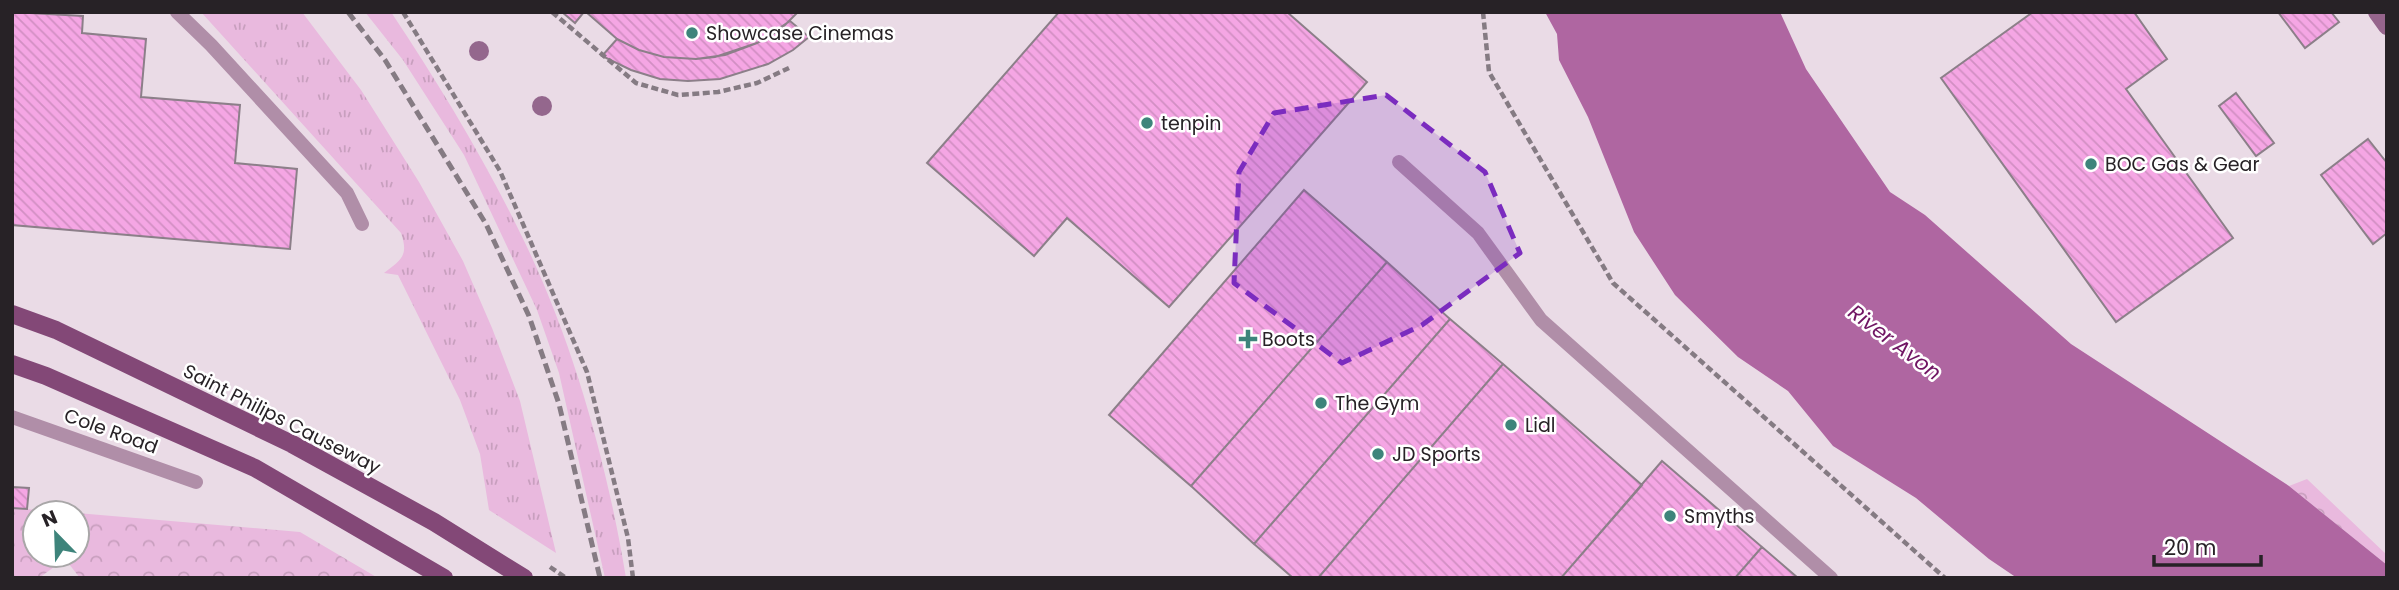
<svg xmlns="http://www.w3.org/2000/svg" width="2399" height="590" font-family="Poppins,sans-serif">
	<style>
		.grass { fill: url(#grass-tufts) }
		.forest { fill: url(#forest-crowns) }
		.water { fill: #af66a1 }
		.building { fill: url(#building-back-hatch); stroke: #8c7f89; stroke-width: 2 }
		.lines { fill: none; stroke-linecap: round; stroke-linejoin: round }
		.path { stroke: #857b83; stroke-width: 4.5; stroke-dasharray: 7 3.5; stroke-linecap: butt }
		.lane { stroke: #b08ea8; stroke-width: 14 }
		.secondary { stroke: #96658c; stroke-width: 18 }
		.primary { stroke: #834877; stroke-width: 18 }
		.rail { stroke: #857b83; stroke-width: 5; stroke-dasharray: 10 5; stroke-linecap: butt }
		.tree { fill: #94678d }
		.marked { fill: #7b2cbf; fill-opacity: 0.2; stroke: #7b2cbf; stroke-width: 5; stroke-dasharray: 14 9; stroke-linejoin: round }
		.poi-dot { fill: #3e847b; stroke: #fff; stroke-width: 2.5 }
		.labels { text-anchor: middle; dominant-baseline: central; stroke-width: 5; stroke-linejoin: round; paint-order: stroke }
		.poi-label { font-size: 19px; fill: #272226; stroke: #fff; text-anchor: start }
		.street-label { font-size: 19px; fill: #272226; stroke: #fff }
		.water-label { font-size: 21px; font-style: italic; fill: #701563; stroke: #fff }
	</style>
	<defs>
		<pattern id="grass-tufts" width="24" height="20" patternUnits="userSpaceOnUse" patternTransform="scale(1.75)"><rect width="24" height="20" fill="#e9b9de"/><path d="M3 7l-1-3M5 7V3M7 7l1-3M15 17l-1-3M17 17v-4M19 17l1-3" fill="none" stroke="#c89fbe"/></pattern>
		<pattern id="forest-crowns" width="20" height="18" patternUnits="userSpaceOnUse" patternTransform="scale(1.75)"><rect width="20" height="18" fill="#e9b9de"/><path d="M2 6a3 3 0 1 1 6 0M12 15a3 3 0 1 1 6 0" fill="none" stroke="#c89fbe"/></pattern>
		<pattern id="building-back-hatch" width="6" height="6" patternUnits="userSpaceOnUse" patternTransform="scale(1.75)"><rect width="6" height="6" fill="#f5a6e4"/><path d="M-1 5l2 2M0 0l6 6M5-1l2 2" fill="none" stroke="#d28fc3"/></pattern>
	</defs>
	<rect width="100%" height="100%" fill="#eadbe6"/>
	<!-- grass -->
	<path class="grass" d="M 201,12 L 302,12 L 361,90 L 419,182 L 463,261 L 492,328 L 520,401 L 556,553 L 489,510 L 480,454 L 460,400 L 398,275 L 384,273 C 401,260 409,256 401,233 Z
		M 365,12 L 391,12 C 441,87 488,165 527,247 C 575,348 608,468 626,578 L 605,578 L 559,373 L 537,310 L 464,155 L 403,60 Z"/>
	<!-- forest -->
	<path class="forest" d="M 2307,479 L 2387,555 L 2387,565 L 2289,486 Z
		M 12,508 L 75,513 L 35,513 L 35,555 L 77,555 L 77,513 L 300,532 L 378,578 L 80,578 L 65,559 L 39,578 L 12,578 Z"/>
	<!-- water -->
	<path class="water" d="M 1545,12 L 1780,12 L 1806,69 L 1890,192 L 1925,215 L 2071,344 L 2289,486 L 2387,565 L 2387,578 L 2017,578 L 1989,559 L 1916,498 L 1833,446 L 1788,391 L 1738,357 L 1675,295 L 1634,232 L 1588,117 L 1559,60 L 1557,34 Z"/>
	<!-- building -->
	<path class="building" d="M 12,12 L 83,16 L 82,33 L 146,39 L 141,97 L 240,105 L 235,163 L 297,169 L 290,249 L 12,225 Z
		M 562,12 L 584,12 L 575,23 Z
		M 586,12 L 798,12 L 780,30 L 757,43 L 725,55 L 696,59 L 664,57 L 639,50 L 617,39 Z
		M 1059,12 L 1287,12 L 1367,82 L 1169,307 L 1067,218 L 1034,256 L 927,163 Z
		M 2033,12 L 2134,12 L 2167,59 L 2126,89 L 2233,238 L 2116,322 L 1941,78 Z
		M 2278,12 L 2331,12 L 2339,22 L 2305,48 Z
		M 790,21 L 809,37 L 793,50 L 768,64 L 720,79 L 688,81 L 660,79 L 631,70 L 602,56 L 617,39 L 639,50 L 664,57 L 696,59 L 715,57 L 757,43 Z
		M 2236,93 L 2274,143 L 2256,156 L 2219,106 Z
		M 2368,139 L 2387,163 L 2387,233 L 2373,244 L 2321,175 Z
		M 1304,190 L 1387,262 L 1191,486 L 1109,415 Z
		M 1387,262 L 1450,319 L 1254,544 L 1191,486 Z
		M 1450,319 L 1503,364 L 1318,578 L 1293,578 L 1254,544 Z
		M 1503,364 L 1642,485 L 1561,578 L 1318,578 Z
		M 1662,461 L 1762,547 L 1735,578 L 1561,578 Z
		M 12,487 L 29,488 L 27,509 L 12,508 Z
		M 1762,547 L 1798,578 L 1735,578 Z"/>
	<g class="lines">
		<!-- path -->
		<path class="path" d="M 403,12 L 500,171 L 587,372 L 628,538 L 633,578
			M 552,12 L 636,83 L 678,95 L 718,92 L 757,83 L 789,68
			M 1483,12 L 1489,72 L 1613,283 L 1945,578
			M 550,567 L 566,578"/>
		<!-- lane -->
		<path class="lane" d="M 177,12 L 211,45 L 347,193 L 362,224
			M 1399,162 L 1478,233 L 1541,320 L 1831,578
			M 12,417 L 196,482"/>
		<!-- secondary -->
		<path class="secondary" d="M 2377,12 L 2387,26"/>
		<!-- primary -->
		<path class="primary" d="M 12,314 L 56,330 L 292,444 L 434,522 L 524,578
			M 12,364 L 46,376 L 255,468 L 444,578"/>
		<!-- rail -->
		<path class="rail" d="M 348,12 L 385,60 L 486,224 L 529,316 L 559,404 L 600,578"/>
	</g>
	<!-- trees -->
	<g class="tree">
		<circle cx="479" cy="51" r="10"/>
		<circle cx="542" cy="106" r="10"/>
	</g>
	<!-- marked area -->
	<path class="marked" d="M 1386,95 L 1485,172 L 1520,253 L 1422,325 L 1342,363 L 1234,283 L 1239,172 L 1274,113 Z"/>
	<!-- markers -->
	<g class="poi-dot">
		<circle cx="692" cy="33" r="7"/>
		<circle cx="1147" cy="123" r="7"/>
		<circle cx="2091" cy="164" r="7"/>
		<path d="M1244.5 328.5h7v7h7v7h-7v7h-7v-7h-7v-7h7z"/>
		<circle cx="1321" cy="403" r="7"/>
		<circle cx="1511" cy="425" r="7"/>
		<circle cx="1378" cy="454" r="7"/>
		<circle cx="1670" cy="516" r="7"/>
	</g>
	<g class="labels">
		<!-- poi labels -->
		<g class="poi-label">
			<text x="706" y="33">Showcase Cinemas</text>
			<text x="1161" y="123">tenpin</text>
			<text x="2105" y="164">BOC Gas &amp; Gear</text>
			<text x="1262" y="339">Boots</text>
			<text x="1335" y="403">The Gym</text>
			<text x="1525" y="425">Lidl</text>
			<text x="1392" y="454">JD Sports</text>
			<text x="1684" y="516">Smyths</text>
		</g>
		<!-- street labels -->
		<g class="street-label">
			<text transform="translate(282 419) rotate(27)">Saint Philips Causeway</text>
			<text transform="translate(111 431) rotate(20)">Cole Road</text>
		</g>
		<!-- water labels -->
		<g class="water-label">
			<text transform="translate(1895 342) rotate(37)">River Avon</text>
		</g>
	</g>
	<!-- border -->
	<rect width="2399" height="590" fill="none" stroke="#272226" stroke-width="28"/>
	<!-- north arrow -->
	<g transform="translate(56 534) rotate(337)"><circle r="33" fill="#ffffff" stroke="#a9a7a8" stroke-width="2"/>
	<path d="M0-5L12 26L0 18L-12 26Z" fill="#3e847b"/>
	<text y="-10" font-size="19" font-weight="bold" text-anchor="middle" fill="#272226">N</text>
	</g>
	<!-- scale -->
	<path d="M2154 555v10h107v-10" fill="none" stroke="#272226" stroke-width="3.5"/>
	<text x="2164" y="555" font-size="21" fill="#272226" stroke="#ffffff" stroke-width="5" paint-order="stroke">20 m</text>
</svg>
